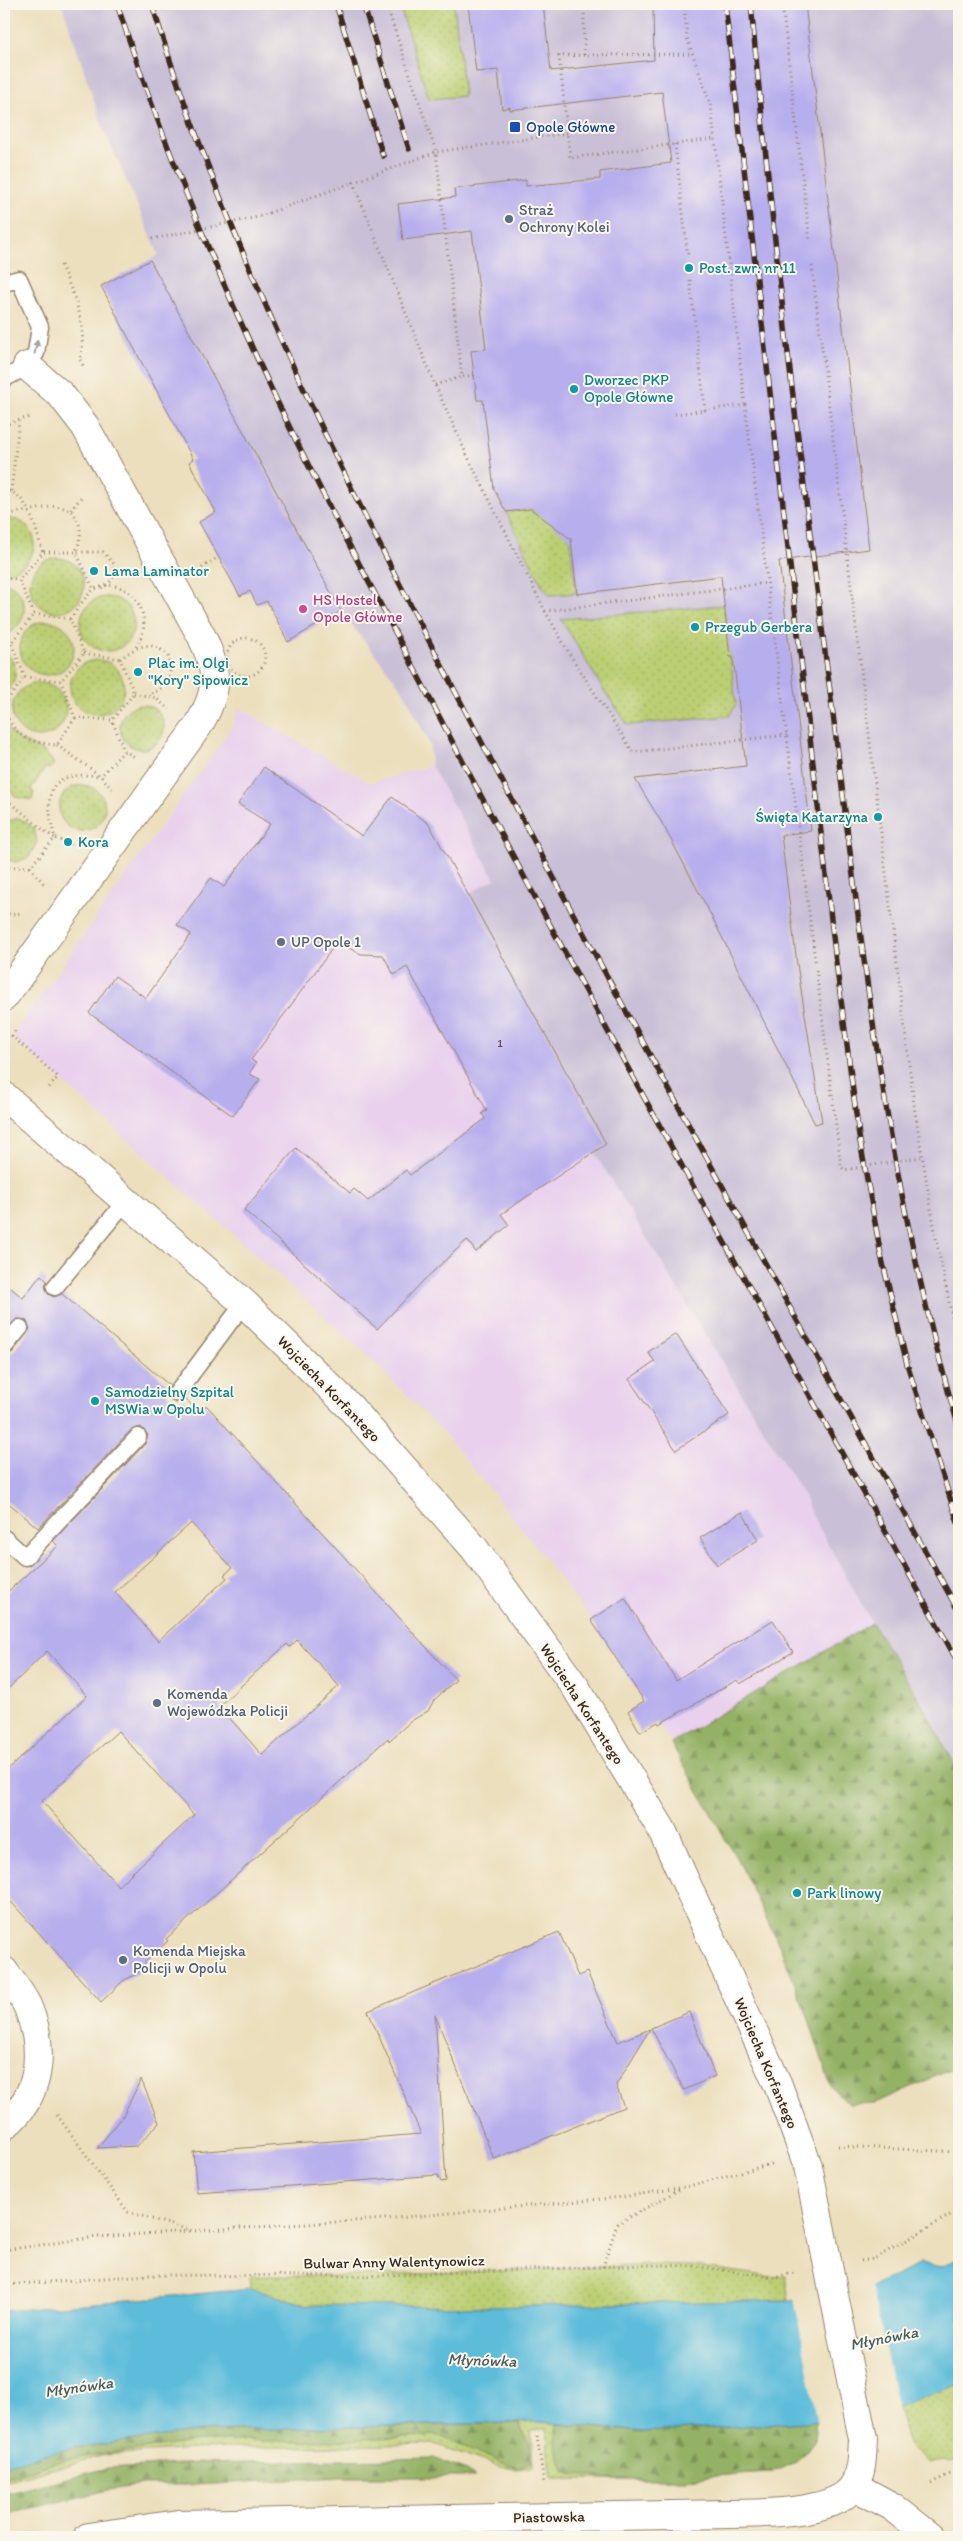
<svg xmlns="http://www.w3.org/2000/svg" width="963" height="2541" font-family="Itim,sans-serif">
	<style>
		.built { fill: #e9d1ed }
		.industrial { fill: #c9bfd7 }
		.green { fill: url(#green-dots); stroke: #7b7c48 }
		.forest { fill: url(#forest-firs); stroke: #686e42 }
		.water { fill: #5cbcda; stroke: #4c737c }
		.pier { fill: #ecdfbd }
		.building { fill: #b7aeed; fill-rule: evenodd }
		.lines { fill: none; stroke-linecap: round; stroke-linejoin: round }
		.lane-casing { stroke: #94846e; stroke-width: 19 }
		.street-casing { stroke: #94846e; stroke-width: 30 }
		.secondary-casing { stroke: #94846e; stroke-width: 30 }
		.path { stroke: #94846e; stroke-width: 3; stroke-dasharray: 1 4; stroke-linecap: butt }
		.lane { stroke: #fff; stroke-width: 16 }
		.street { stroke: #fff; stroke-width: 28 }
		.secondary { stroke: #fff; stroke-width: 28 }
		.rail-casing { stroke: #3b2a1e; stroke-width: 5.5 }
		.rail { stroke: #fbf7ec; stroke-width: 4; stroke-dasharray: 11; stroke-linecap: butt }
		.secondary-bridge-casing { stroke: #94846e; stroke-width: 30; stroke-linecap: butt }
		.secondary-bridge { stroke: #fff; stroke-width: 28 }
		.oneway { fill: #a79f9a }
		.transit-dot { fill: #1a4fb4; stroke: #fbf7ec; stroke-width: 2 }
		.service-dot { fill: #5c6f8a; stroke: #fbf7ec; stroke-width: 2 }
		.culture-dot { fill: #0f9aa8; stroke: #fbf7ec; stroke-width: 2 }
		.hotel-dot { fill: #d1479c; stroke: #fbf7ec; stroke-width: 2 }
		.labels { text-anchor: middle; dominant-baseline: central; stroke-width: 4; stroke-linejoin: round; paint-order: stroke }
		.number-label { font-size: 12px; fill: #5a4b52 }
		.transit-label { font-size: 15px; fill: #164399; stroke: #fbf7ec; text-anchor: start }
		.service-label { font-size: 15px; fill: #4e5e75; stroke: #fbf7ec; text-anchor: start }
		.culture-label { font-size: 15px; fill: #0d838f; stroke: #fbf7ec; text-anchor: start }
		.hotel-label { font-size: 15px; fill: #b23c85; stroke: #fbf7ec; text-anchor: start }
		.street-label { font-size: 15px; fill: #3b2a1e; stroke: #fbf7ec }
		.water-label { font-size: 16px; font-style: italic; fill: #475d60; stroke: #fbf7ec }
	</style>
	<defs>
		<pattern id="green-dots" width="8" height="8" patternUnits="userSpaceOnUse" patternTransform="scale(1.25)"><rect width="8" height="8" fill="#bbcf73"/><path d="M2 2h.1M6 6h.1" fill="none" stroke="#a2b263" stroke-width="1.8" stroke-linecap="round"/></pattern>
		<pattern id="forest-firs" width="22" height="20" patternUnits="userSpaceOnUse" patternTransform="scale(1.25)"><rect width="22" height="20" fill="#94b265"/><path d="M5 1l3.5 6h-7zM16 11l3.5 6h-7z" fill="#7a9153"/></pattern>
	</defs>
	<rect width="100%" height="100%" fill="#fbf7ec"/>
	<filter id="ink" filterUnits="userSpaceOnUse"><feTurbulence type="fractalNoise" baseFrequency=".02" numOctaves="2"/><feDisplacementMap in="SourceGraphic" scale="10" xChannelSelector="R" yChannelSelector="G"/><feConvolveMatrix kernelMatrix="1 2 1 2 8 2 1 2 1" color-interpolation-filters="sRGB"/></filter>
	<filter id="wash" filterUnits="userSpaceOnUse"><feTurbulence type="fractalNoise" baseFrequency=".0096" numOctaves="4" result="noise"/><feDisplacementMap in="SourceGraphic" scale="20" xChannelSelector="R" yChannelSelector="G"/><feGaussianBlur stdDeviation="1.12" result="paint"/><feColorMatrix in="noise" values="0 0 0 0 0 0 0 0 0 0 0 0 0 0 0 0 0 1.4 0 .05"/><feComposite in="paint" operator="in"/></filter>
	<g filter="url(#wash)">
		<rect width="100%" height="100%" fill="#ecdfbd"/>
		<!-- built -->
		<path class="built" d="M 239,708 L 370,783 L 431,766 L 495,879 L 468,894 L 606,1144 L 594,1152 L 805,1498 L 811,1513 L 872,1623 L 671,1743 L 591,1620 L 529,1537 L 443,1432 L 367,1355 L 12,1036 L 223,740 L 233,725 Z"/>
		<!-- industrial -->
		<path class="industrial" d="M 62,4 L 959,4 L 959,1773 L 922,1704 L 872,1623 L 811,1513 L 805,1498 L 594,1152 L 606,1143 L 468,894 L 495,879 L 431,766 L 430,745 L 403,690 L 341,611 L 150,260 L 159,255 L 102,125 Z"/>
		<!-- green -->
		<path class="green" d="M 399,4 L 454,4 L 464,96 L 429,99 Z
			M 531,509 L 570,536 L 576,593 L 550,595 L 543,587 L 506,512 Z
			M 4,517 C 10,519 17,519 23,523 C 47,540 29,572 4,573 Z
			M30 585a27 27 0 1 1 54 0a27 27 0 1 1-54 0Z
			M 4,582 C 32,592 30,625 4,636 Z
			M80 624a27 27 0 1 1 54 0a27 27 0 1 1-54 0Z
			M 724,605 L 736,704 L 729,716 L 628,725 L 603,689 L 561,619 Z
			M20 648a27 27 0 1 1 54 0a27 27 0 1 1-54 0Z
			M 4,650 C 19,663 19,682 4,694 Z
			M70 687a27 27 0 1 1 54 0a27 27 0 1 1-54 0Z
			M12 710a27 27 0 1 1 54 0a27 27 0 1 1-54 0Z
			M120 727a22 22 0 1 1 44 0a22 22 0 1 1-44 0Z
			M 4,722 C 18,750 41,740 54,764 L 49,769 L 46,767 L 31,789 L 34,793 L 32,800 L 16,797 L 5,784 Z
			M59 808a23 23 0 1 1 46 0a23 23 0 1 1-46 0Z
			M 19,818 L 34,828 L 37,842 L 29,857 L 16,862 L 4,859 L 4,822 Z
			M 648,2265 L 695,2266 L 773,2277 L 785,2275 L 789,2300 L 485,2307 L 308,2305 L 251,2289 L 250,2276 L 363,2276 Z
			M 959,2384 L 959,2458 L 947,2462 L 946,2460 L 927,2462 L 911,2448 L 897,2407 Z
			M 816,2421 C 814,2438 809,2454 794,2463 C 776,2474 755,2473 735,2474 C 674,2480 613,2479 552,2479 L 546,2429 L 531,2430 L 533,2466 L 518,2469 L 500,2467 L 435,2444 L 195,2449 L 106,2455 L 4,2481 L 4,2465 L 200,2431 L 541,2422 L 644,2432 Z"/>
		<!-- forest -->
		<path class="forest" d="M 872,1623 L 922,1704 L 959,1773 L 959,2066 L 875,2103 L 849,2104 L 831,2087 L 808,2017 L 780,1947 L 742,1868 L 671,1743 Z
			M 816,2421 L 814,2439 L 806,2452 L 796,2462 L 780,2470 L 685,2479 L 609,2479 L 566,2472 C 557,2455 554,2443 557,2424 L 644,2432 Z
			M 519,2423 L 529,2443 L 531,2462 L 520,2468 L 507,2465 L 439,2435 L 329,2441 L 200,2441 L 69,2459 L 4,2478 L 4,2465 L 12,2462 L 74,2448 L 200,2431 Z
			M 434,2458 L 466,2471 L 475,2477 L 341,2477 L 196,2485 L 144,2485 L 108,2490 L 4,2515 L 4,2494 L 107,2468 L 198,2463 Z"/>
		<!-- water -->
		<path class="water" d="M 959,2259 L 959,2384 L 901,2406 L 836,2420 L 644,2432 L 541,2422 L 200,2431 L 74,2448 L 4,2465 L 4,2311 L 251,2289 L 308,2305 L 485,2307 L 789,2300 L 812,2303 L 858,2294 L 920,2264 L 936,2267 Z"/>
		<!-- pier -->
		<path class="pier" d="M 871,2285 L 898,2409 L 837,2423 L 818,2424 L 794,2298 L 812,2301 L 858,2292 Z"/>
		<g id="blocks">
			<!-- building -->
			<path class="building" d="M 468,4 L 543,4 L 551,71 L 654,60 L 653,4 L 805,4 L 869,549 L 779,561 L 811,831 L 781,835 L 797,964 L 822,1122 L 815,1124 L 711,915 L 662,823 L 635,779 L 746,766 L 733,657 L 730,657 L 721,576 L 577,594 L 571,539 L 531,509 L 506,512 L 494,489 L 483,400 L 477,400 L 471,351 L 486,349 L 472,231 L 403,240 L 398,204 L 455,197 L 454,189 L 526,180 L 526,186 L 600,179 L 600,172 L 671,163 L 662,92 L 510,110 L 510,107 L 502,109 L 498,70 L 476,72 Z
				M 150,260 L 341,611 L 288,642 L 267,601 L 257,605 L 250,591 L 240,596 L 199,522 L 216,512 L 189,462 L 193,459 L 101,286 Z
				M 264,767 L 362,836 L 392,797 L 429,824 L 606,1144 L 501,1214 L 509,1225 L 476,1252 L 467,1240 L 424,1280 L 377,1329 L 244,1210 L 296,1148 L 350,1193 L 354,1189 L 368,1201 L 406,1170 L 410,1175 L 485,1119 L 482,1113 L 487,1111 L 407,967 L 394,975 L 383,955 L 361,954 L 337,942 L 251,1060 L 256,1063 L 249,1074 L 260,1079 L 233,1116 L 89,1013 L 115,976 L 146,998 L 191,934 L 177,925 L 211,878 L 224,887 L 270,824 L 238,804 Z
				M 41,1275 L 47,1281 L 45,1286 L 48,1294 L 54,1297 L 62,1294 L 170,1386 L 167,1392 L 171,1401 L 176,1403 L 185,1399 L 196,1409 L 207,1406 L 456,1680 L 434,1700 L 428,1711 L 411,1721 L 389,1741 L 388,1738 L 166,1939 L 168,1941 L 146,1961 L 140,1972 L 123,1981 L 101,2002 L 4,1894 L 4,1773 L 87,1696 L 47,1651 L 4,1693 L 4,1595 L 58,1546 L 53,1541 L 145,1444 L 148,1435 L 141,1427 L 131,1430 L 38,1528 L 4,1499 L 4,1356 L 13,1352 L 30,1329 L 26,1320 L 17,1319 L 4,1332 L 4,1282 L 23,1298 ZM 191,1523 L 232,1568 L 224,1575 L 227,1578 L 158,1641 L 115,1592 ZM 297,1640 L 339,1686 L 262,1755 L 219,1706 L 287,1644 L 290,1647 ZM 118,1731 L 194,1815 L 118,1886 L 42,1801 Z
				M 676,1334 L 729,1415 L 676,1450 L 629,1379 L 655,1362 L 648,1352 Z
				M 742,1512 L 758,1540 L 717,1565 L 700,1538 Z
				M 625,1598 L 676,1680 L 773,1620 L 793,1652 L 740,1684 L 737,1680 L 659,1724 L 658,1722 L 640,1732 L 628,1711 L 644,1701 L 591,1620 Z
				M 559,1932 L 578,1976 L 587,1972 L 618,2042 L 650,2029 L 616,2085 L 624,2107 L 494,2159 L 435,2015 L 446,2181 L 441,2182 L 438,2175 L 197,2193 L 193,2152 L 421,2134 L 368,2011 Z
				M 689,2012 L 715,2076 L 684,2090 L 651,2028 Z
				M 141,2079 L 159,2123 L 137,2146 L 97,2148 L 122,2118 Z"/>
		</g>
	</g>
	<g filter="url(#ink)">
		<use href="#blocks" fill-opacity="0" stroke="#94846e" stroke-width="1"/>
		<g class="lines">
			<!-- lane casing -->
			<g class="lane-casing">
				<path id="lane" d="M 4,283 L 19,279 L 40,327 L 36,353 L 27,366 L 4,379
					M 55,1287 L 125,1202
					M 5,1346 L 20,1328
					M 177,1393 L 244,1303
					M 4,1538 L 25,1557 L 138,1437"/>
			</g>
			<!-- street casing -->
			<g class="street-casing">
				<path id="street" d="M 4,997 L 198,726 C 219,691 219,673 202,637 L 85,426 L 61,395 L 27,366
					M 4,1971 C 12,1983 24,1996 29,2010 C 45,2052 41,2096 4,2126
					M 854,2486 L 893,2507 L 931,2537"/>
			</g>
			<!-- secondary casing -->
			<g class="secondary-casing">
				<path id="secondary" d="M 4,1096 L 244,1303 L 349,1406 L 474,1548 L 576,1688 L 662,1830 L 778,2085 L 808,2166
					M 88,2537 L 178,2524 L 729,2514 C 760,2513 837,2515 854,2485 C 863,2471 862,2455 863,2439"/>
			</g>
			<!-- path -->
			<path class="path" d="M 584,4 L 584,55 L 693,54
				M 684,4 L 687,38 L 711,106 L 745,405
				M 782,4 L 810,242
				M 584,55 L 559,56 L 570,158 L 714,139
				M 675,144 L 688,257
				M 353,182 L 435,385 L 466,453 L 545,611 L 768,583
				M 152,239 L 258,217 L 436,152 L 386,4
				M 61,265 C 75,299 88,323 80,360
				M 812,266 L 915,1112 L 937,1244 L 959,1350
				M 690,280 L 705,410
				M 80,360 L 84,367
				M 474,375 L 462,377 L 436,152 L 567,133
				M 435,385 L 462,377
				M 675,414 L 745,405 L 841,1166 L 844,1170 L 921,1157
				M 4,425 L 32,416
				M 4,491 C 28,489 37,535 43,552
				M 11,491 L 19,422
				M 71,510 L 83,495
				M 4,512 L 9,514 L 56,506 L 71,510 C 83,525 82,535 76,552 L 103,552 L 114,564 C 115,577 113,582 101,588
				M 202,568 L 218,557
				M 4,578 L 19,580
				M 545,611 L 572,658 L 633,752 L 787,735
				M 34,614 L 70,619 L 84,653 L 61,681 L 25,677 L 11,643 Z
				M 34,614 L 19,580 L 43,552 L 76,552 L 94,590
				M 70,619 C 77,611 86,594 95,589 C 127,573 159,615 136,647
				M227 657a19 19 0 1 1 38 0a19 19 0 1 1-38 0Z
				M 4,642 L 11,643
				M 84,653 L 120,659 L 134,693 L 112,720
				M 120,659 C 137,646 151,638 168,656 C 174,676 168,686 149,695
				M 134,693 L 156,698 L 169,710
				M 4,704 L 25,677
				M 4,710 C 16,738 28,742 57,745 L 75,718 L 61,681
				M 75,718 L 112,720 L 124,751 L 101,776
				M 57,745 L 101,776 L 112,789
				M 124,751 L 135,757
				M 4,791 L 10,803 L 4,810
				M 71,844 L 55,838 C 43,791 47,771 101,776
				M 4,867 L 30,867 L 55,838 C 38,828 26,814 10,803
				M 30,867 L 44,884
				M 4,912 L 11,915 L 21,913
				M 15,1031 L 12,1036 L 58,1077 L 48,1089
				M 57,2115 L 128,2212 L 193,2231 L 386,2219 L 623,2197 L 685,2187 L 771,2164
				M 838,2146 L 959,2152
				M 4,2250 L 97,2237 L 189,2231
				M 861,2261 L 874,2259 L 959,2210
				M 603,2267 L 617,2224 L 682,2188
				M 4,2285 L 148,2275 L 363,2276 L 648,2265 L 695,2266 L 773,2277 L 796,2273
				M 537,2436 L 544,2483
				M 931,2483 L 959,2470"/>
			<!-- lane -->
			<use href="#lane" class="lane"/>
			<!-- street -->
			<use href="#street" class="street"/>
			<!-- secondary -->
			<use href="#secondary" class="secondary"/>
			<!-- rail casing -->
			<g class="rail-casing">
				<path id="rail" d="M 117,4 C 158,129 207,250 262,369 C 313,480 372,587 428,695 C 598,1022 781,1342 959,1664
					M 152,4 C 228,253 347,484 467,714 C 625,1017 794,1313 959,1612
					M 336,4 L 383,156
					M 363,4 L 409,149
					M 725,4 L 836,962 L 859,1136 L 881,1255 L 907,1364 L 959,1526
					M 751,4 C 773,246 804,489 835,730 C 864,965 890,1201 959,1428"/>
			</g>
			<!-- rail -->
			<use href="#rail" class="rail"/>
			<!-- secondary-bridge casing -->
			<g class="secondary-bridge-casing">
				<path id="secondary-bridge" d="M 808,2166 L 863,2439"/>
			</g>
			<!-- secondary-bridge -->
			<use href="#secondary-bridge" class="secondary-bridge"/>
		</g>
		<!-- one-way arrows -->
		<defs><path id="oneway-solid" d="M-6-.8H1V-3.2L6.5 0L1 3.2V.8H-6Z" transform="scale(1.25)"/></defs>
		<use class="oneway" href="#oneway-solid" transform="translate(36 347) rotate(-78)"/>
	</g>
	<!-- markers -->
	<rect class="transit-dot" x="509" y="121" width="12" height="12" rx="2.5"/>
	<g class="service-dot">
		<circle cx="509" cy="219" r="5"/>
		<circle cx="281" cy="942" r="5"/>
		<circle cx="157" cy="1703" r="5"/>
		<circle cx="123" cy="1960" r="5"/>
	</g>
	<g class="culture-dot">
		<circle cx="689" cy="268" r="5"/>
		<circle cx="574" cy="389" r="5"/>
		<circle cx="94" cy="571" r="5"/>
		<circle cx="695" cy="627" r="5"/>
		<circle cx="138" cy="672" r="5"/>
		<circle cx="878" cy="817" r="5"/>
		<circle cx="68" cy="842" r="5"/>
		<circle cx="95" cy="1401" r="5"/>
		<circle cx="797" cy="1893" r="5"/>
	</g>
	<circle class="hotel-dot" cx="303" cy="609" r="5"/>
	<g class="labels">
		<!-- number labels -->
		<g class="number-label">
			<text x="500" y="1043">1</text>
		</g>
		<!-- transit labels -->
		<g class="transit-label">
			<text x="526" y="127">Opole Główne</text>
		</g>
		<!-- service labels -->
		<g class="service-label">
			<text x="519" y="210">Straż<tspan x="519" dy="17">Ochrony Kolei</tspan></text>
			<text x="291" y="942">UP Opole 1</text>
			<text x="167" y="1694">Komenda<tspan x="167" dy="17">Wojewódzka Policji</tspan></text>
			<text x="133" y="1951">Komenda Miejska<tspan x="133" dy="17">Policji w Opolu</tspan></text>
		</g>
		<!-- culture labels -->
		<g class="culture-label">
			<text x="699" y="268">Post. zwr. nr 11</text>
			<text x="584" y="380">Dworzec PKP<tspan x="584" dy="17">Opole Główne</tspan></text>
			<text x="104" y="571">Lama Laminator</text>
			<text x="705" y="627">Przegub Gerbera</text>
			<text x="148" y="663">Plac im. Olgi<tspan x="148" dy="17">"Kory" Sipowicz</tspan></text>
			<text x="868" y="817" text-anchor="end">Święta Katarzyna</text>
			<text x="78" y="842">Kora</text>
			<text x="105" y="1392">Samodzielny Szpital<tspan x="105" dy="17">MSWia w Opolu</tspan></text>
			<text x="807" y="1893">Park linowy</text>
		</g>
		<!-- hotel labels -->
		<g class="hotel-label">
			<text x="313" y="600">HS Hostel<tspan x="313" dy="17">Opole Główne</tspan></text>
		</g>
		<!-- street labels -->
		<g class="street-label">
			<text transform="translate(329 1389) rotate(46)">Wojciecha Korfantego</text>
			<text transform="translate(582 1704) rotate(57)">Wojciecha Korfantego</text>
			<text transform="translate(766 2063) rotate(67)">Wojciecha Korfantego</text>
			<text transform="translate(394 2262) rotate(-1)">Bulwar Anny Walentynowicz</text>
			<text transform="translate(549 2517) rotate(-1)">Piastowska</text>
		</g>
		<!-- water labels -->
		<g class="water-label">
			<text transform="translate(884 2338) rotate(-11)">Młynówka</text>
			<text transform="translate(482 2360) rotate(2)">Młynówka</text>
			<text transform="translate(79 2387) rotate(-8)">Młynówka</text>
		</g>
	</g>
	<!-- margin -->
	<rect width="963" height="2541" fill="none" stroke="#fbf7ec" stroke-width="20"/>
</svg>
